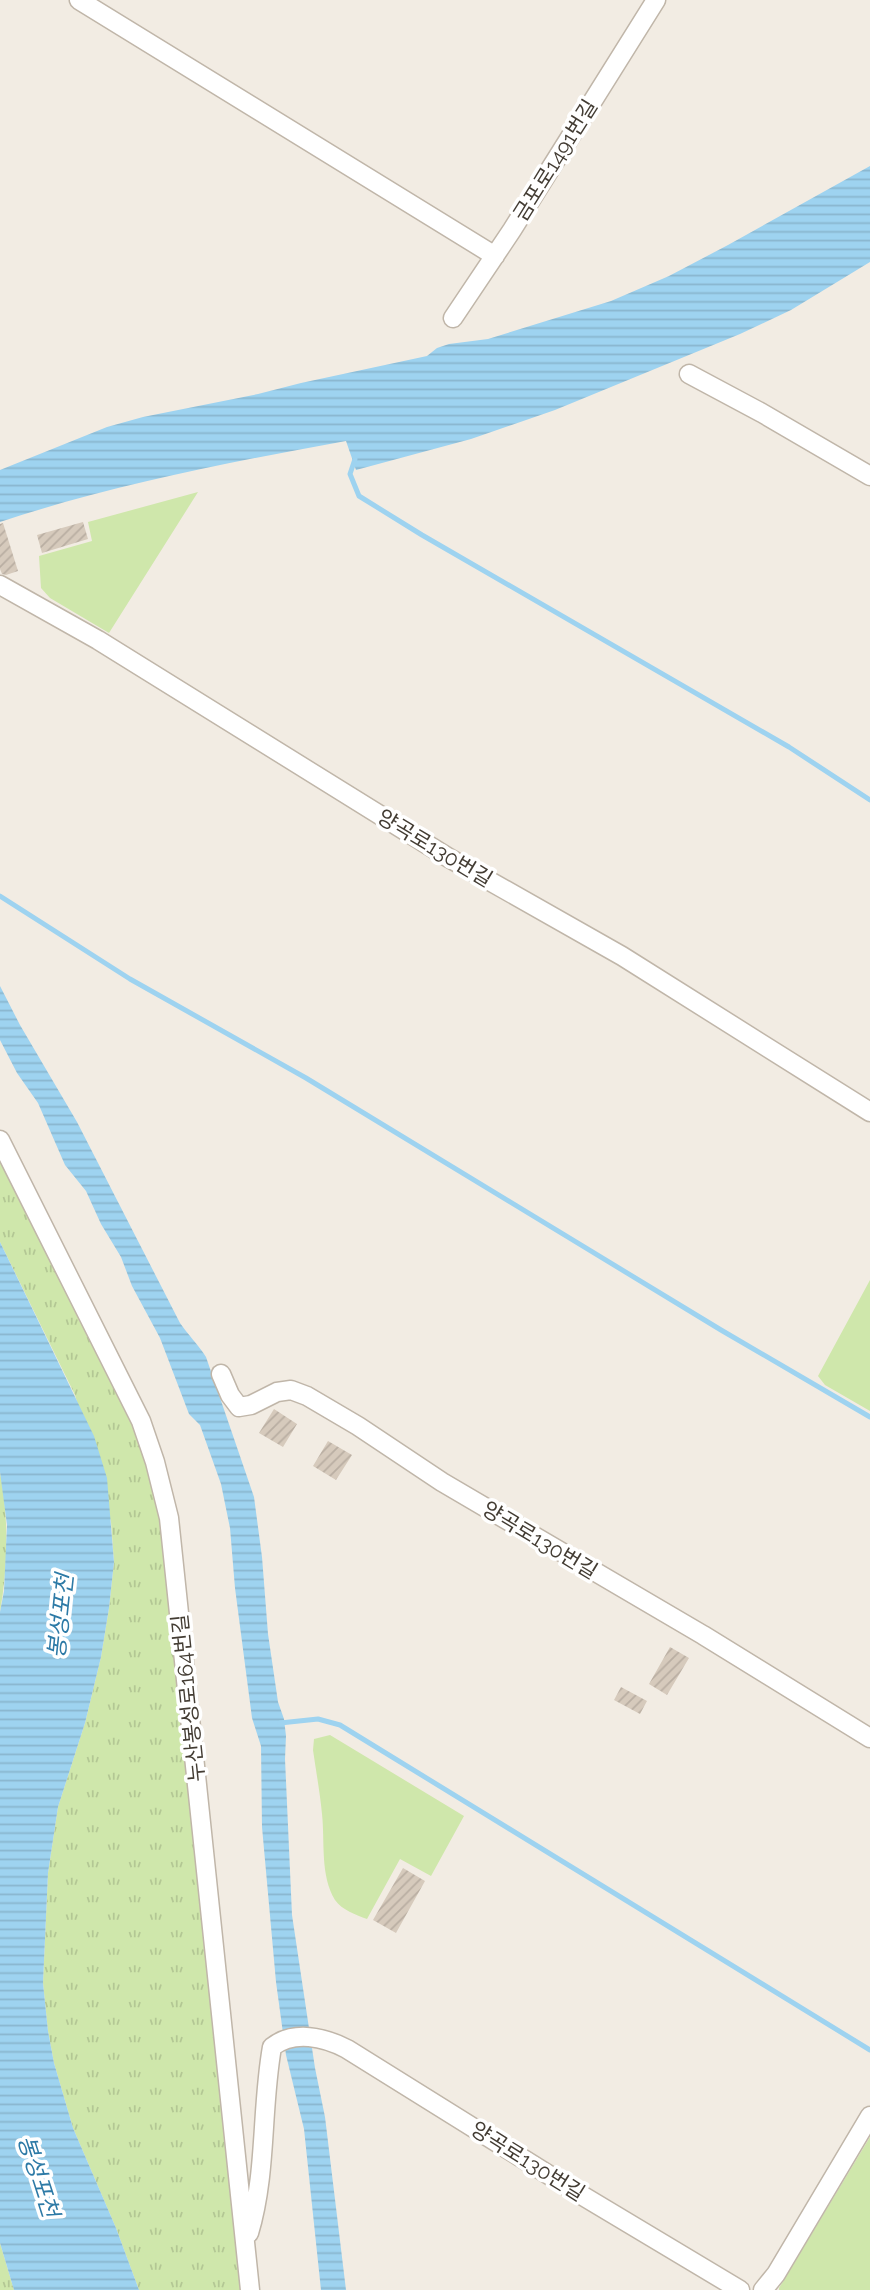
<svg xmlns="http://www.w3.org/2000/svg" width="870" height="2290" font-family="Raleway,'Noto Sans KR',sans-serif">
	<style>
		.grass { fill: url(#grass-tufts) }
		.garden { fill: #cfe7ab }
		.water { fill: url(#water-rules) }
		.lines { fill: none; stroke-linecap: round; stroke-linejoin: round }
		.stream { stroke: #9ed3f0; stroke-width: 5 }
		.building { fill: url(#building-hatch) }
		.minor-casing { stroke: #c0b6a9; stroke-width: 21 }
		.minor { stroke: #fff; stroke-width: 18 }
		.labels { text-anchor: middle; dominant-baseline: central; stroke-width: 7; stroke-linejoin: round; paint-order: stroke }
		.street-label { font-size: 21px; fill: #433c33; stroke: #fff }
		.water-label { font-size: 23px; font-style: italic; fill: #2d7aa6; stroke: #fff }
	</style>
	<defs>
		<pattern id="grass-tufts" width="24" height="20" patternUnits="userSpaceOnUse" patternTransform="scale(1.75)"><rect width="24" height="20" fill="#cfe7ab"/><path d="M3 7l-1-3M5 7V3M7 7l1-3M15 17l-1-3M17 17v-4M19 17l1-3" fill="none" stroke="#b3c794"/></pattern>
		<pattern id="water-rules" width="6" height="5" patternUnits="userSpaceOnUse" patternTransform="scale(1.75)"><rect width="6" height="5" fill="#9ed3f0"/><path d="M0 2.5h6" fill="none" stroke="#89b6ce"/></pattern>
		<pattern id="building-hatch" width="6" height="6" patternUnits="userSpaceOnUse" patternTransform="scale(1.75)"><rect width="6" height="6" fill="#d6cabc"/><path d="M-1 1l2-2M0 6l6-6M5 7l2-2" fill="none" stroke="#b9aea2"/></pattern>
	</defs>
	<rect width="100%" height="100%" fill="#f2ece3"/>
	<!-- grass -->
	<path class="grass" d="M 0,1156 L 135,1425 L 159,1506 L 243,2290 L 139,2290 L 116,2228 L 73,2128 L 54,2063 L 48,2031 L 43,1983 L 48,1873 L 58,1807 L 85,1723 L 101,1657 L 109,1608 L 114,1562 L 111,1522 L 75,1395 L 0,1242 Z
		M 0,1472 C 9,1518 8,1566 0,1612 Z
		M 0,2243 L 14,2290 L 0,2290 Z"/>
	<!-- garden -->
	<path class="garden" d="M 198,492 L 109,633 L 50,598 L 41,588 L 39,556 L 92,541 L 88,522 Z
		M 870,1280 L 870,1411 L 825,1385 L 818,1376 Z
		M 330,1735 L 464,1816 L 431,1876 L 400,1859 L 367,1919 C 356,1915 342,1910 335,1900 C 320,1875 325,1842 322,1814 C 320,1793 316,1771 313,1750 L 314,1739 Z
		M 870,2137 L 870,2290 L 779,2290 L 779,2288 Z"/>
	<!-- water -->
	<path class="water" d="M 870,166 L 870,262 L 791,310 L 740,334 L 555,410 L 471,439 L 356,470 L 346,441 C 230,462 112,485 0,522 L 0,470 L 107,427 L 143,417 L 258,394 L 301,383 L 427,356 L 437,348 L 449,344 L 488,339 L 611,301 L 669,276 L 728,245 Z
		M 0,986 L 20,1025 L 77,1122 L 180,1323 C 188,1335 198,1344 206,1357 L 254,1497 L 262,1557 L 268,1634 L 278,1702 L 284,1719 L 286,1736 L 285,1759 L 292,1915 L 315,2068 L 325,2117 L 346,2290 L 321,2290 L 304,2129 L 286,2055 L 276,1982 L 262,1827 L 261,1746 L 252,1718 L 235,1588 L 230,1528 L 221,1484 L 200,1425 L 189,1414 L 160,1338 L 132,1286 L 121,1257 L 101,1224 L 86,1191 L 65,1165 L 38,1103 L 17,1073 L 0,1040 Z
		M 0,1242 L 94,1436 L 107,1478 L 114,1562 L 109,1608 L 101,1657 L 85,1723 L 58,1807 L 48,1873 L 43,1983 L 48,2031 L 54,2063 L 73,2128 L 116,2228 L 139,2290 L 14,2290 L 0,2243 L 0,1612 L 4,1591 L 7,1525 L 0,1472 Z"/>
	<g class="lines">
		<!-- stream -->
		<path class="stream" d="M 355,459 L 350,474 L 359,496 L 422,535 L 789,747 L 870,800
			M 0,896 L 130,979 L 306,1078 L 721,1330 L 870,1417
			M 280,1723 L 318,1719 L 340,1725 L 870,2050"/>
	</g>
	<!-- building -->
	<path class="building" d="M 83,522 L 88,539 L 42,553 L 37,535 Z
		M 3,523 L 18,571 L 6,575 L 2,574 L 0,569 L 0,524 Z
		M 274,1409 L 297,1424 L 283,1447 L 259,1433 Z
		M 328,1441 L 352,1455 L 336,1480 L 313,1466 Z
		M 670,1647 L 689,1658 L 667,1695 L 649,1684 Z
		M 621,1687 L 647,1701 L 640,1714 L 614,1700 Z
		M 403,1868 L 425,1881 L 396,1933 L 373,1920 Z"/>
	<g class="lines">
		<!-- minor casing -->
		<g class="minor-casing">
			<path id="minor" d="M 79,0 L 495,256
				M 453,318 L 512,230 L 656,0
				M 689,374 L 762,413 L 870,476
				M 0,585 L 98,640 L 449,858 L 622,956 L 870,1112
				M 0,1140 L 141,1421 L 155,1462 L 169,1518 L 250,2290
				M 221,1374 L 230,1395 L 239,1407 L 251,1405 L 277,1392 L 291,1390 L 307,1396 L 358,1426 L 442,1482 L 703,1635 L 870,1738
				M 249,2233 C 267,2173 261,2109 272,2047 C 294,2030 324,2037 347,2049 L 573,2190 L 740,2290
				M 763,2290 L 776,2274 L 870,2116"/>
		</g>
		<!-- minor -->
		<use href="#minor" class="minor"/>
	</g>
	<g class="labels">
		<!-- street labels -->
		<g class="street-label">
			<text transform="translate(555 160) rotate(-58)">금포로1491번길</text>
			<text transform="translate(435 848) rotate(31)">양곡로130번길</text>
			<text transform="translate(540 1540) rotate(31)">양곡로130번길</text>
			<text transform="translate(188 1698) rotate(-96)">누산봉성로164번길</text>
			<text transform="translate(528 2161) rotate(32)">양곡로130번길</text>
		</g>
		<!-- water labels -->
		<g class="water-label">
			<text transform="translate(60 1616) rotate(-84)">봉성포천</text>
			<text transform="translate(39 2176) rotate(72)">봉성포천</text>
		</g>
	</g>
</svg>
